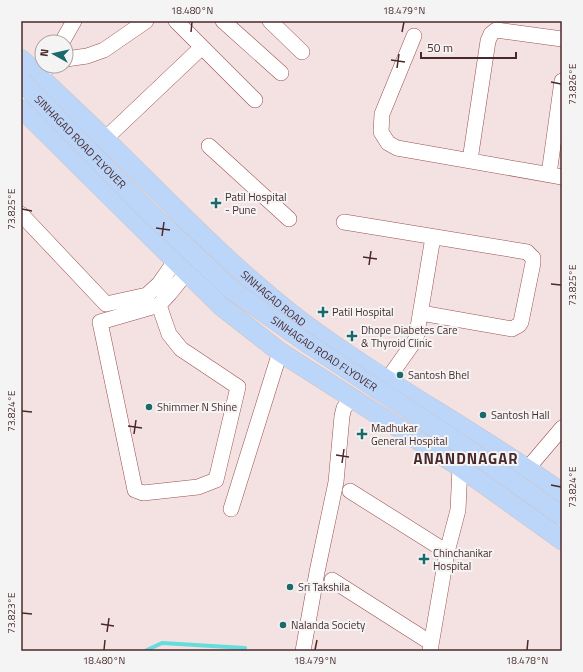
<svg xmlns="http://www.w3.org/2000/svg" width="583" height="672" font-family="'Titillium Web',sans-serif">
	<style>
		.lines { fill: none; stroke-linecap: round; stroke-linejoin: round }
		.stream { stroke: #65dddf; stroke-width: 4 }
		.minor-casing { stroke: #9a4f53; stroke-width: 16 }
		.major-casing { stroke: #cdc3c4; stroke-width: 20 }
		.minor { stroke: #fff; stroke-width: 15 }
		.major { stroke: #bcd6fa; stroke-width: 19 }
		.major-bridge-casing { stroke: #cdc3c4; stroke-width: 20; stroke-linecap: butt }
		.major-bridge { stroke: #bcd6fa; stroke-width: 19 }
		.ticks { fill: none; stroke: #4b292b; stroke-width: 1.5 }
		.poi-dot { fill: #1c696b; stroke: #f4f4f4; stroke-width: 1.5 }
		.labels { text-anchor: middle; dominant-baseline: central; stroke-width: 4; stroke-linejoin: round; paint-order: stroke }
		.street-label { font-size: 11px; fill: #4b292b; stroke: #f4f4f4 }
		.poi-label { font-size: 11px; fill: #4b292b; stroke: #f4f4f4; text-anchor: start }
		.district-label { font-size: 15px; font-weight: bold; letter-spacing: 1px; fill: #4b292b; stroke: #f4f4f4 }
		.neatline { fill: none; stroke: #4b292b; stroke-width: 1.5 }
		.ticks-label { font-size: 10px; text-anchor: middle; fill: #4b292b }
	</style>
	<rect width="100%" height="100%" fill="#f4e2e2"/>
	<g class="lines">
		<!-- stream -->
		<path class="stream" d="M 145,651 L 162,643 L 245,648"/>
		<!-- minor casing -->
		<g class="minor-casing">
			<path id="minor" d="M 176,21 L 255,100
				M 223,21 L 281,73
				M 270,21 L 302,52
				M 414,36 L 382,114 L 381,132 L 388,143 L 397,148 L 562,177
				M 62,42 L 74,21
				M 66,59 L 87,56 L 104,50 L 146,21
				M 21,100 L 48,66
				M 105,139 L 202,47
				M 209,146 L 289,219
				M 470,160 L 488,41 L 491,34 L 496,30 L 562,39
				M 549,174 L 562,81
				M 21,214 L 106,304 L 147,295 L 159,284 L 175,261
				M 344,222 L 527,252 L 533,258 L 533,263 L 521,322 L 519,325 L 512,329 L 421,313
				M 159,305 L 169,334 L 181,349 L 238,387 L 216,480 L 198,487 L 143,493 L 135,490 L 100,322 L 159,305 L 170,293 L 187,272
				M 387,380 L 416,339 L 433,237
				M 522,478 L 528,468 L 562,428
				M 350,491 L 447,552
				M 231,509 L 280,352
				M 332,580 L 431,643
				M 303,651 L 317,572 L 336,482 L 342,416 L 344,408 L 352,398
				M 430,651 L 447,552 L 458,510 L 460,467 L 465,459"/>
		</g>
		<!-- major casing -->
		<g class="major-casing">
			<g id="major">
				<path id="s1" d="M 21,59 C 53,90 86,120 117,151 C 177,210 235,271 302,322 C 385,384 478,432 562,493"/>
				<path d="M 21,108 L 221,306 L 280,352 L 460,467 L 562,540"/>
			</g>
		</g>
		<!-- minor -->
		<use href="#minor" class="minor"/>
		<!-- major -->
		<use href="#major" class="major"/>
		<!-- major-bridge casing -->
		<g class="major-bridge-casing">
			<g id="major-bridge">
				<path id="s2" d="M 21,81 L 147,210 L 232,290 L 310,345 L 462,445 L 562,516"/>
			</g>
		</g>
		<!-- major-bridge -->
		<use href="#major-bridge" class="major-bridge"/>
	</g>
	<!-- ticks -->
	<path class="ticks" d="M 191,32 L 192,22M 402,32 L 404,22M 391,60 L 405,62M 397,68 L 399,54M 551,82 L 561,84M 22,209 L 32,211M 156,228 L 170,230M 162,236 L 164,222M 363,257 L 377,259M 369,265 L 371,251M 551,284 L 561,285M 22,411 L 32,412M 128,426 L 142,428M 134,434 L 136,420M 336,455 L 349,457M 342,463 L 344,449M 551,485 L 561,487M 22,613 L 32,614M 101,624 L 114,626M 107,632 L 109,618M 104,650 L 105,640M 315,650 L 317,640M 527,650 L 528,640"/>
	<!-- markers -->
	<g class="poi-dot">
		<path d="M214 197h4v4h4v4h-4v4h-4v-4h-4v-4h4z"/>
		<path d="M321 306h4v4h4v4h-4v4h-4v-4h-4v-4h4z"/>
		<path d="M350 330h4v4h4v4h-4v4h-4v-4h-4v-4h4z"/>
		<circle cx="400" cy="375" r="4"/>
		<circle cx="149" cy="407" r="4"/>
		<circle cx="483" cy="415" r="4"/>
		<path d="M360 428h4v4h4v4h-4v4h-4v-4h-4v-4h4z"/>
		<path d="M422 553h4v4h4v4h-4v4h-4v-4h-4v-4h4z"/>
		<circle cx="290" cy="587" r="4"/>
		<circle cx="283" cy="625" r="4"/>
	</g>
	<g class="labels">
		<!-- street labels -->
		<g class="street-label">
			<text stroke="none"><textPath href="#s2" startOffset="85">SINHAGAD ROAD FLYOVER</textPath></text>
			<text stroke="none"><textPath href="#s1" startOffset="348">SINHAGAD ROAD</textPath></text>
			<text stroke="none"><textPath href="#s2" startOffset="409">SINHAGAD ROAD FLYOVER</textPath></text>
		</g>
		<!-- poi labels -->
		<g class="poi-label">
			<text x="225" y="197">Patil Hospital<tspan x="225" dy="13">- Pune</tspan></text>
			<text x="332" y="312">Patil Hospital</text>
			<text x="361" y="330">Dhope Diabetes Care<tspan x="361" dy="13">&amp; Thyroid Clinic</tspan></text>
			<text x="408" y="375">Santosh Bhel</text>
			<text x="157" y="407">Shimmer N Shine</text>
			<text x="491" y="415">Santosh Hall</text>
			<text x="371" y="428">Madhukar<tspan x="371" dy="13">General Hospital</tspan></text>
			<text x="433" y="553">Chinchanikar<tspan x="433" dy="13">Hospital</tspan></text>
			<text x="298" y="587">Sri Takshila</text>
			<text x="291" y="625">Nalanda Society</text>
		</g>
		<!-- district labels -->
		<g class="district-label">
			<text x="466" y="458">ANANDNAGAR</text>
		</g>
	</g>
	<!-- border -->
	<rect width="583" height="672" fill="none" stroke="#f4f4f4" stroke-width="44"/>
	<!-- north arrow -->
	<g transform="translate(54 54) rotate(278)"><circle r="19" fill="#f4f4f4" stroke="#b0a3a4"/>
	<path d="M0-3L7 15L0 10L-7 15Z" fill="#1c696b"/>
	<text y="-6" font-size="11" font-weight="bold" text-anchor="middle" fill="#4b292b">N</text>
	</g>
	<!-- scale -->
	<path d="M421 52v6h95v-6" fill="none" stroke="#4b292b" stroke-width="2"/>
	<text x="427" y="52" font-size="12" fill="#4b292b" stroke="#f4f4f4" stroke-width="3" paint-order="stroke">50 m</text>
	<rect x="22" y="22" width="539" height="628" class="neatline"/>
	<g class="ticks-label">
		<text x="192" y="14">18.480°N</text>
		<text x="404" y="14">18.479°N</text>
		<text transform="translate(572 84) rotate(-90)" y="4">73.826°E</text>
		<text transform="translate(11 209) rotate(-90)" y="4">73.825°E</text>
		<text transform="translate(572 285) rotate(-90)" y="4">73.825°E</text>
		<text transform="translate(11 411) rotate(-90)" y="4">73.824°E</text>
		<text transform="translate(572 487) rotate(-90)" y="4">73.824°E</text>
		<text transform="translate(11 613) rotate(-90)" y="4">73.823°E</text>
		<text x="104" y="664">18.480°N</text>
		<text x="315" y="664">18.479°N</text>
		<text x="527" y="664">18.478°N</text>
	</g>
</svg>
